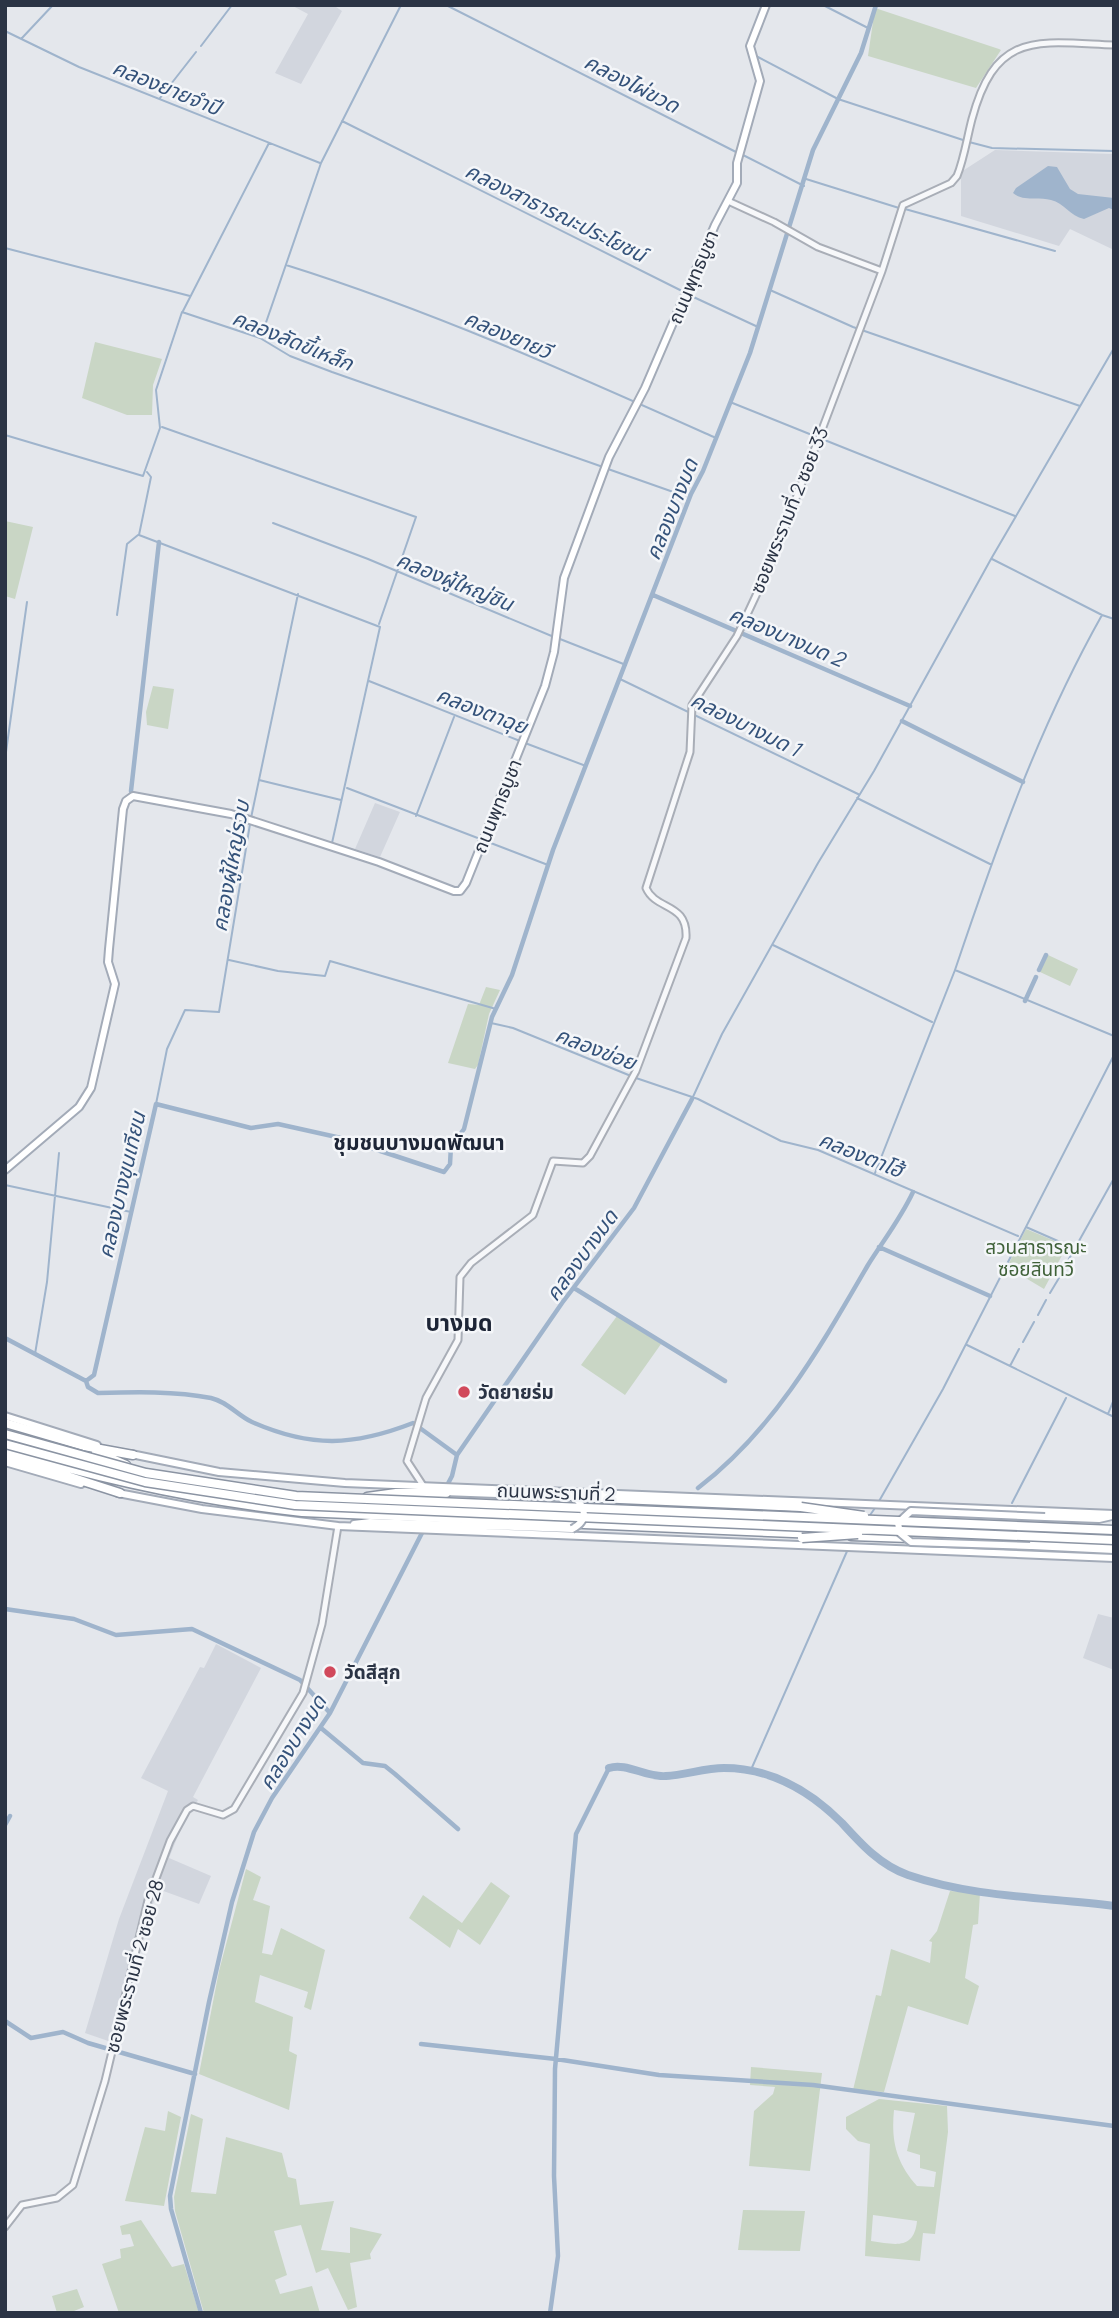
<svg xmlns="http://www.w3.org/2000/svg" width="1119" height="2318" font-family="Manrope,'Noto Sans Thai',sans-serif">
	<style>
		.built { fill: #d2d6de }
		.green { fill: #c9d6c5; fill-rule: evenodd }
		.water { fill: #9fb4cc }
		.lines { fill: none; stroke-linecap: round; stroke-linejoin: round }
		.stream { stroke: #9fb4cc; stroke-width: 2 }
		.canal { stroke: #9fb4cc; stroke-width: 4.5 }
		.river { stroke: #9fb4cc; stroke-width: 8 }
		.minor-casing { stroke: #a9aeb7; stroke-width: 9 }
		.major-casing { stroke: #a3abb8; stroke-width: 10 }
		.highway-casing { stroke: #8b94a3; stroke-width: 11 }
		.minor { stroke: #f7f8fa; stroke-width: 5 }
		.major { stroke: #fff; stroke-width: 6 }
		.highway { stroke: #fff; stroke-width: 8 }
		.major-bridge-casing { stroke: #a3abb8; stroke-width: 10; stroke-linecap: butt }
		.highway-bridge-casing { stroke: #8b94a3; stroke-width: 11; stroke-linecap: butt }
		.major-bridge { stroke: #fff; stroke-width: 6 }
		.highway-bridge { stroke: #fff; stroke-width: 8 }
		.poi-dot { fill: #d1495b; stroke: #f4f6f9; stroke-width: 2.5 }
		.labels { text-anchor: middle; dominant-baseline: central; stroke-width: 5; stroke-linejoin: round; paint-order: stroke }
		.street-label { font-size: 19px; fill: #2b3445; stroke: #f4f6f9 }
		.park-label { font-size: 19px; fill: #3f6138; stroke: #f4f6f9 }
		.poi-label { font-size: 19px; font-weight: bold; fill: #2b3445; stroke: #f4f6f9; text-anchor: start }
		.water-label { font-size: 21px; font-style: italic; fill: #34527a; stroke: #f4f6f9 }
		.neighbourhood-label { font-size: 21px; font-weight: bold; fill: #1d2536; stroke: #f4f6f9 }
		.quarter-label { font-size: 23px; font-weight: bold; fill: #1d2536; stroke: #f4f6f9 }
	</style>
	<rect width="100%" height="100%" fill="#e4e7ec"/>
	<!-- built -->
	<path class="built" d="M 291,5 L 333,5 L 342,11 L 301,84 L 275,73 L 308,14 Z
		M 995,150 L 1114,154 L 1114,250 L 1070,229 L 1059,246 L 961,216 L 961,172 Z
		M 375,803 L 400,812 L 380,857 L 355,849 Z
		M 1098,1614 L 1114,1618 L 1114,1670 L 1083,1658 Z
		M 216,1644 L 261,1668 L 193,1797 L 198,1800 L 184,1821 L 169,1858 L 211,1876 L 199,1904 L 158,1889 L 146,1925 L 117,2044 L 85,2033 L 119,1919 L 168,1791 L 141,1778 L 200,1667 L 204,1668 Z"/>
	<!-- green -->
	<path class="green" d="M 875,8 L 999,49 L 1001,50 L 976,88 L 868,56 Z
		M 95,342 L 162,359 L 153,385 L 152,415 L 127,415 L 82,398 Z
		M 5,521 L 33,527 L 15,599 L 5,596 Z
		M 153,686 L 174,689 L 168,729 L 147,725 L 146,712 Z
		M 1048,955 L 1078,969 L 1070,986 L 1040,972 Z
		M 486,987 L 500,990 L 489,1014 L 478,1065 L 475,1069 L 448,1063 L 468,1004 L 479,1005 Z
		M 1026,1229 L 1067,1246 L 1044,1289 L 1007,1267 Z
		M 617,1316 L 661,1344 L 625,1395 L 581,1365 Z
		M 246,1869 L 261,1877 L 253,1900 L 270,1906 L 262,1953 L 272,1955 L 281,1928 L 325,1950 L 311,2010 L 304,2007 L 308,1992 L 260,1975 L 255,2002 L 293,2017 L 289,2051 L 297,2055 L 289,2110 L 199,2074 L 219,1971 Z
		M 491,1882 L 510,1896 L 480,1945 L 458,1929 L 450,1948 L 409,1918 L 423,1895 L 462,1923 Z
		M 950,1891 L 980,1893 L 978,1924 L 973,1925 L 965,1978 L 979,1986 L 968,2025 L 908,2006 L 884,2092 L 853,2090 L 876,1995 L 881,1996 L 891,1949 L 930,1963 L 932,1942 L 929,1941 L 937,1931 Z
		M 751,2067 L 822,2073 L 810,2171 L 749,2166 L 754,2111 L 773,2094 L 775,2087 L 750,2085 Z
		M 879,2099 L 947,2106 L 948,2132 L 935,2234 L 923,2233 L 920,2261 L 865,2256 L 870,2144 L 858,2141 L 846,2129 L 846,2117 ZM 894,2110 L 915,2113 L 907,2151 L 920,2155 L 920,2168 L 936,2172 L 934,2187 L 917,2186 C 896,2162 891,2141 894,2110 ZM 873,2215 L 917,2221 C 914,2251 894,2244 871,2241 Z
		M 168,2111 L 181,2117 L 164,2206 L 125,2201 L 145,2127 L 165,2131 Z
		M 191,2114 L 203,2119 L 191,2192 L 216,2194 L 226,2137 L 282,2153 L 288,2177 L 296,2179 L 300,2205 L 334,2201 L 321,2250 L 350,2253 L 350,2227 L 382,2234 L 370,2254 L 371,2259 L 350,2263 L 357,2307 L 348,2310 L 328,2268 L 316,2273 L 301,2225 L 274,2231 L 287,2275 L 275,2280 L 280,2294 L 312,2286 L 320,2313 L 204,2313 L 175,2211 L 174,2197 Z
		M 743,2210 L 805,2211 L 800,2251 L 738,2250 Z
		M 141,2220 L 172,2267 L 184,2264 L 199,2313 L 119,2313 L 102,2264 L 121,2258 L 120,2249 L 134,2246 L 130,2234 L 122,2235 L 120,2226 Z
		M 77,2289 L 84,2307 L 69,2313 L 57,2313 L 52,2296 Z"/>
	<!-- water -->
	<path class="water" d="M 1048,166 L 1057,167 L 1070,189 L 1078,194 L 1114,198 L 1114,210 L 1109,208 L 1084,219 C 1070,216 1064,203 1051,200 C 1038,196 1023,202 1013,193 L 1016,188 Z"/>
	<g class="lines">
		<!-- stream -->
		<path class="stream" d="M 446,5 L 736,152
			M 823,5 L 868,28
			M 5,31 L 79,67 L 320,163
			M 22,38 L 53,5
			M 201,46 L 232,5
			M 756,56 L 838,99 L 963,140
			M 160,98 L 196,52
			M 342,121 L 682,291
			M 969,142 L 992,148 L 1114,151
			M 741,154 L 804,186
			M 806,179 L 899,208
			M 905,209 L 1055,251
			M 5,248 L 190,296
			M 286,265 C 433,311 575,375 716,438
			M 770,290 L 853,327 L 1080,406
			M 687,294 L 758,327
			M 183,311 L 269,143
			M 261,337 L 321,163 L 401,5
			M 730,402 L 817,437
			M 162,427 L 416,517 L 379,624
			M 5,435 L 143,476 L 160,428 L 156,390 L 182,312 L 260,338 L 290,356 L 332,372 L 603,467
			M 822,439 L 1015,516
			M 608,469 L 679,494 L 691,494
			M 147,472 L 151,477 L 139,535 L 380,627 L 332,843
			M 273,523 L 368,559 L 554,637
			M 117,615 L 127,544 L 138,535
			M 1102,615 L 1114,619
			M 560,639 L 626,665
			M 620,679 L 858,794
			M 369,681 L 520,741
			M 525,743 L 586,766
			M 5,759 L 27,602
			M 259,780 L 341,800
			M 347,788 L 548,865
			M 857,798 L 990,864
			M 416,816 L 454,717
			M 251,818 L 298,594
			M 773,945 L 932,1022
			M 229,960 L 278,971 L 325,976 L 330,961 L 496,1009
			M 955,970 C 996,848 1039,727 1102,615 L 992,559
			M 491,1023 L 513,1028 L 631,1076
			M 636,1078 L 698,1099 L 781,1141 L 818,1150 L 1018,1236
			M 692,1099 L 722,1034 L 818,863 L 874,771 L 991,559 L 1114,348
			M 156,1104 L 167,1049 L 185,1010 L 219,1012 L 250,824
			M 875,1173 L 955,970 L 1114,1036
			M 5,1185 L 131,1212
			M 1026,1227 L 1067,1245
			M 1065,1266 L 1113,1180
			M 1050,1293 L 1062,1273
			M 1038,1315 L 1046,1300
			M 1023,1342 L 1034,1322
			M 967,1345 L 1114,1417
			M 35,1354 L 47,1282 L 59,1153
			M 1010,1366 L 1019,1349
			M 1108,1414 L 1114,1399
			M 878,1503 L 943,1389 L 1114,1055
			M 1012,1503 L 1066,1398
			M 868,1518 L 875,1508
			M 750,1772 L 848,1549"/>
		<!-- canal -->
		<path class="canal" d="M 653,595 L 910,706
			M 902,721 L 1023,782
			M 131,791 L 159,542
			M 1039,970 L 1046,955
			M 1025,1001 L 1036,977
			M 879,1247 L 990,1296
			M 574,1288 L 725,1381
			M 5,1338 L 86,1381 L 94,1375 L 156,1104 L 251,1128 L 278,1124 L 341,1138 L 444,1172 L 450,1164 L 451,1146 L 464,1129 L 492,1017 L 512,975 L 553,850 L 691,494 L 703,471 L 750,353 L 813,150 L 861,53 L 876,5
			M 86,1381 L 88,1387 L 98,1393 C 135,1392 175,1391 211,1398 C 228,1402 237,1415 252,1422 C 311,1448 354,1446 413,1423 L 457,1455
			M 698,1488 C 774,1430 821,1346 868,1265 C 883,1241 901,1218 913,1192
			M 433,1512 L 452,1476 L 457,1455 L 562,1303 L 634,1208 L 692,1099
			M 5,1609 L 74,1619 L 116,1635 L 192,1629 L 300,1680 L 330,1713
			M 321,1728 L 363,1763 L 385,1766 L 395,1774 L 458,1829
			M 5,1825 L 10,1816
			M 5,2021 L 31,2038 L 63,2032 L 88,2043 L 195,2074
			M 421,2044 L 556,2059 L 659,2075 L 813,2085 L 1114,2126
			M 201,2313 L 171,2209 L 170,2196 L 209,2002 L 232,1902 L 254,1832 L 272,1798 L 330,1713 L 424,1529
			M 550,2313 L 558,2256 L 554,2176 L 555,2069 L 576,1834 L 609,1768"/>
		<!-- river -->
		<path class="river" d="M 609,1768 C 626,1762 647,1778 666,1776 C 685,1775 705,1768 724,1768 C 770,1768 810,1791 842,1823 C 861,1844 880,1865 908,1875 C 975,1898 1045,1897 1114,1906"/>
		<!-- minor casing -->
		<g class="minor-casing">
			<path id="minor" d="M 728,201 L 774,222 L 818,247 L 882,271
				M 424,1487 L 407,1461 L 426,1398 L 458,1340 L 460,1277 L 471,1263 L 533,1215 L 553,1161 L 583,1163 L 590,1156 L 636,1071 L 686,938 C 688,902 656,911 646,888 L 690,752 L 692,705 L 737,636 L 773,559 L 882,271 L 903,205 L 951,183 L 957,176 C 964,159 967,138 972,119 C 996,30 1037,42 1114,45
				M 5,2227 L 22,2205 L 57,2198 L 73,2185 L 105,2081 L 148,1900 L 170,1841 L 187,1810 L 193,1806 L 223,1815 L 234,1809 L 303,1693 L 322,1624 L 338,1526"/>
		</g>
		<!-- major casing -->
		<g class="major-casing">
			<path id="major" d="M 5,1170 L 79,1107 L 91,1088 L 115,984 L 108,962 L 109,949 L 123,809 L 126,801 L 133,796 L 231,814 L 379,862 L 454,891 L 460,891 L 466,883 L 545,686 L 554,652 L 564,578 L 609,457 L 645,388 L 715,225 L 737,183 L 737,163 L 760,81 L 750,46 L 766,5
				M 5,1416 L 97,1445
				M 131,1454 L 219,1472 L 345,1483 L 1114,1514
				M 5,1462 L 81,1484
				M 444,1492 L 574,1497
				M 118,1493 L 202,1509 L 338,1526 L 1114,1558
				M 1045,1517 L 1099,1519 L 1112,1516
				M 354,1524 L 370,1522 L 572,1529
				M 1032,1546 L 1114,1550"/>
		</g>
		<!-- highway casing -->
		<g class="highway-casing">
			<path id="highway" d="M 5,1423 L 84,1446 L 133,1455
				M 5,1450 C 102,1480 202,1501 302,1512 L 817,1534
				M 96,1452 L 126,1465
				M 5,1456 L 120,1493
				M 367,1497 L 396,1493 L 446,1493
				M 574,1497 L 801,1507
				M 851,1536 L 1114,1545"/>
		</g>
		<!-- minor -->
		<use href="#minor" class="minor"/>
		<!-- major -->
		<use href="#major" class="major"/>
		<!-- highway -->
		<use href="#highway" class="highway"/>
		<!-- major-bridge casing -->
		<g class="major-bridge-casing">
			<path id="major-bridge" d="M 572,1529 C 588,1521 587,1508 574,1497
				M 1030,1546 L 911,1542 L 900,1533 L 898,1523 L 911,1511 L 1045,1517"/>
		</g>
		<!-- highway-bridge casing -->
		<g class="highway-bridge-casing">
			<path id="highway-bridge" d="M 5,1434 L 146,1473 L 296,1496 L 1114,1530
				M 5,1444 L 145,1482 L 295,1505 L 1114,1540
				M 801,1507 L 864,1516
				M 802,1538 L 858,1534"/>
		</g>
		<!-- major-bridge -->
		<use href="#major-bridge" class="major-bridge"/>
		<!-- highway-bridge -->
		<use href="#highway-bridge" class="highway-bridge"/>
	</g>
	<!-- markers -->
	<g class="poi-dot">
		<circle cx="464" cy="1392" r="7"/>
		<circle cx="330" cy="1672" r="7"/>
	</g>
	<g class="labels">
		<!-- street labels -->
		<g class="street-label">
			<text transform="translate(693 277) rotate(-67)">ถนนพุทธบูชา</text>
			<text transform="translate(789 510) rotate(-68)">ซอยพระรามที่ 2 ซอย 33</text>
			<text transform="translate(497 806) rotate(-68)">ถนนพุทธบูชา</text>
			<text transform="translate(556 1492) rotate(2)">ถนนพระรามที่ 2</text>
			<text transform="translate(134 1966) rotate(-75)">ซอยพระรามที่ 2 ซอย 28</text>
		</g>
		<!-- park labels -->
		<g class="park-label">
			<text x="1036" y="1247">สวนสาธารณะ<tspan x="1036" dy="22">ซอยสินทวี</tspan></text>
		</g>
		<!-- poi labels -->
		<g class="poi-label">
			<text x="478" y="1392">วัดยายร่ม</text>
			<text x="344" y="1672">วัดสีสุก</text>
		</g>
		<!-- water labels -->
		<g class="water-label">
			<text transform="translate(632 83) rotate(27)">คลองไผ่ขวด</text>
			<text transform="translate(167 87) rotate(22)">คลองยายจำปี</text>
			<text transform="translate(556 212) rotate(26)">คลองสาธารณะประโยชน์</text>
			<text transform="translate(508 334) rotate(23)">คลองยายวี</text>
			<text transform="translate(293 340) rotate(22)">คลองลัดขี้เหล็ก</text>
			<text transform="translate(671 509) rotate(-68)">คลองบางมด</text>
			<text transform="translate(455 581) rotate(22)">คลองผู้ใหญ่ชิน</text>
			<text transform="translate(787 636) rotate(23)">คลองบางมด 2</text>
			<text transform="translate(482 710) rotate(21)">คลองตาฉุย</text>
			<text transform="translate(746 724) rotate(26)">คลองบางมด 1</text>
			<text transform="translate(230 866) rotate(-80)">คลองผู้ใหญ่รวบ</text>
			<text transform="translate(596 1048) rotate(21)">คลองข่อย</text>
			<text transform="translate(861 1154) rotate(22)">คลองตาโฮ้</text>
			<text transform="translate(121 1185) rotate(-77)">คลองบางขุนเทียน</text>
			<text transform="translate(581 1255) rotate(-54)">คลองบางมด</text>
			<text transform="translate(292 1742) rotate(-58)">คลองบางมด</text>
		</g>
		<!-- neighbourhood labels -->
		<g class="neighbourhood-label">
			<text x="419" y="1142">ชุมชนบางมดพัฒนา</text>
		</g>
		<!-- quarter labels -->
		<g class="quarter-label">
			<text x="459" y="1322">บางมด</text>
		</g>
	</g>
	<!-- border -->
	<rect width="1119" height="2318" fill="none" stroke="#2b3445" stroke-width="14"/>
</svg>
